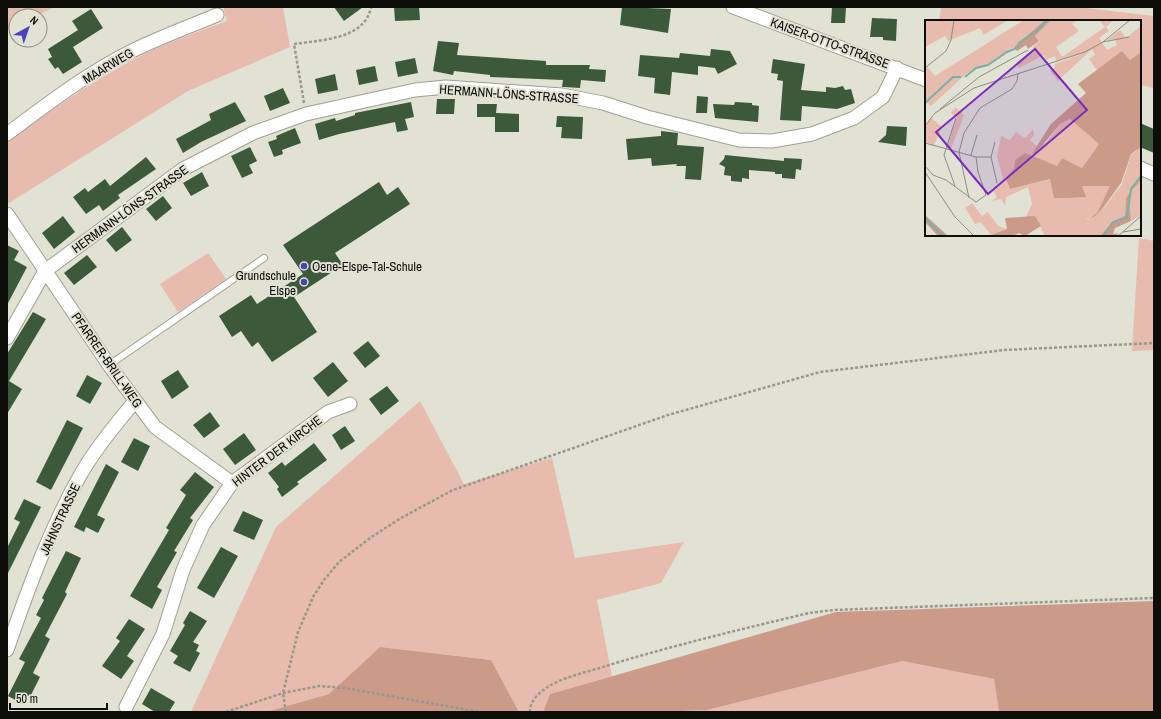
<svg xmlns="http://www.w3.org/2000/svg" width="1161" height="719" font-family="'Archivo Narrow',sans-serif">
	<style>
		.green { fill: #e7bbad }
		.forest { fill: #cb9a89 }
		.building { fill: #3c5a39 }
		.lines { fill: none; stroke-linecap: round; stroke-linejoin: round }
		.service-casing { stroke: #a0a093; stroke-width: 8 }
		.minor-casing { stroke: #a0a093; stroke-width: 15 }
		.path { stroke: #97988d; stroke-width: 2.5; stroke-dasharray: 3 2; stroke-linecap: butt }
		.service { stroke: #fff; stroke-width: 6 }
		.minor { stroke: #fff; stroke-width: 13 }
		.poi-dot { fill: #4a42b9; stroke: #e1e2d4; stroke-width: 1.5 }
		.labels { text-anchor: middle; dominant-baseline: central; stroke-width: 4; stroke-linejoin: round; paint-order: stroke }
		.street-label { font-size: 13px; fill: #0d0d09; stroke: #e1e2d4 }
		.poi-label { font-size: 13px; fill: #0d0d09; stroke: #e1e2d4; text-anchor: start }
		.inset-river { fill: none; stroke: #79b2a4; stroke-width: 2 }
		.inset-road { fill: none; stroke: #8c8d83; stroke-width: 1 }
		.view { fill: #7b2cbf; fill-opacity: 0.15; stroke: #7b2cbf; stroke-width: 2 }
		.inset-edge { fill: none; stroke: #0d0d09; stroke-width: 2 }
	</style>
	<rect width="100%" height="100%" fill="#e1e2d4"/>
	<!-- green -->
	<path class="green" d="M 7,7 L 55,7 L 36,16 L 16,16 L 16,26 L 7,30 Z
		M 223,7 L 283,7 L 290,47 L 188,91 L 9,203 L 7,200 L 7,141 C 47,113 88,84 131,61 C 161,44 195,33 227,21 Z
		M 941,7 L 1077,7 L 1154,16 L 1154,88 L 1140,85 L 1140,21 L 939,21 Z
		M 1139,238 L 1154,241 L 1154,350 L 1132,351 Z
		M 208,253 L 226,279 L 178,312 L 160,284 Z
		M 420,401 L 464,484 L 552,458 L 575,558 L 684,542 L 661,583 L 597,600 L 612,676 L 550,694 L 543,712 L 519,712 L 491,660 L 380,647 L 329,694 L 266,712 L 191,712 L 276,527 Z
		M 902,661 L 994,679 L 999,712 L 657,712 L 707,710 Z"/>
	<!-- forest -->
	<path class="forest" d="M 1154,601 L 1154,712 L 999,712 L 994,679 L 902,661 L 707,710 L 657,712 L 543,712 L 550,694 L 836,612 Z
		M 380,647 L 491,660 L 519,712 L 266,712 L 329,694 Z"/>
	<!-- building -->
	<path class="building" d="M 334,7 L 363,7 L 344,21 Z
		M 394,7 L 419,7 L 420,20 L 395,21 Z
		M 622,7 L 671,9 L 668,33 L 620,25 Z
		M 832,7 L 846,7 L 845,23 L 831,23 Z
		M 91,9 L 103,28 L 73,47 L 82,62 L 63,74 L 58,67 L 55,69 L 48,59 L 52,57 L 48,49 L 78,30 L 72,21 Z
		M 872,18 L 897,19 L 896,41 L 883,40 L 883,37 L 870,37 Z
		M 438,41 L 459,43 L 457,55 L 546,61 L 546,65 L 590,65 L 589,69 L 606,70 L 605,82 L 581,80 L 580,88 L 565,87 L 562,87 L 563,80 L 490,77 L 490,75 L 454,71 L 453,75 L 433,71 Z
		M 711,49 L 730,51 L 737,64 L 718,74 L 715,68 L 698,66 L 698,75 L 672,72 L 670,95 L 654,93 L 655,78 L 638,76 L 640,55 L 679,58 L 680,53 L 710,56 Z
		M 415,58 L 418,73 L 398,77 L 395,62 Z
		M 773,59 L 805,64 L 801,90 L 826,92 L 826,87 L 835,88 L 843,86 L 845,90 L 851,89 L 855,103 L 837,109 L 802,106 L 801,121 L 780,120 L 783,81 L 777,80 L 778,74 L 771,73 Z
		M 375,66 L 378,81 L 359,85 L 356,70 Z
		M 335,74 L 338,90 L 318,94 L 315,79 Z
		M 283,88 L 290,103 L 270,111 L 264,96 Z
		M 697,96 L 708,97 L 707,113 L 696,113 Z
		M 437,99 L 455,99 L 454,114 L 436,114 Z
		M 235,102 L 246,121 L 201,142 L 183,153 L 176,139 L 211,120 L 209,114 Z
		M 411,102 L 414,117 L 405,119 L 408,130 L 397,132 L 395,122 L 339,134 L 319,140 L 315,124 L 335,118 L 336,121 L 355,115 L 355,113 Z
		M 735,102 L 752,103 L 752,105 L 759,106 L 758,122 L 715,118 L 713,104 L 734,105 Z
		M 477,104 L 497,104 L 496,113 L 519,114 L 519,132 L 495,132 L 495,117 L 477,117 Z
		M 557,116 L 583,117 L 582,139 L 561,138 L 562,127 L 556,127 Z
		M 1140,123 L 1154,129 L 1154,153 L 1140,147 Z
		M 887,126 L 907,127 L 906,146 L 878,142 L 886,135 Z
		M 295,128 L 301,143 L 282,150 L 283,154 L 274,157 L 268,142 L 277,139 L 276,136 Z
		M 661,131 L 678,133 L 677,145 L 704,147 L 701,180 L 685,179 L 686,166 L 676,166 L 677,164 L 652,166 L 651,158 L 628,160 L 626,139 L 661,136 Z
		M 250,147 L 257,161 L 249,165 L 253,173 L 242,178 L 231,156 Z
		M 725,155 L 784,161 L 784,158 L 802,159 L 801,170 L 796,169 L 795,179 L 782,178 L 782,174 L 775,174 L 775,172 L 749,170 L 749,179 L 742,178 L 742,182 L 731,181 L 731,176 L 724,175 L 725,167 L 719,164 L 724,159 Z
		M 146,157 L 156,169 L 118,195 L 120,198 L 103,211 L 99,205 L 86,214 L 73,197 L 85,188 L 88,192 L 105,179 L 110,186 Z
		M 202,172 L 209,186 L 191,196 L 183,183 Z
		M 379,182 L 387,195 L 398,187 L 410,204 L 335,253 L 343,265 L 294,297 L 317,332 L 272,362 L 258,342 L 252,347 L 241,331 L 232,337 L 219,316 L 251,295 L 257,304 L 303,274 L 283,245 Z
		M 163,196 L 172,208 L 156,221 L 146,209 Z
		M 63,216 L 75,232 L 54,249 L 42,233 Z
		M 122,227 L 132,240 L 116,252 L 106,240 Z
		M 7,245 L 19,251 L 14,260 L 27,267 L 7,305 Z
		M 87,255 L 97,267 L 74,285 L 64,273 Z
		M 33,312 L 46,319 L 9,381 L 22,389 L 7,414 L 7,354 Z
		M 368,341 L 380,356 L 365,368 L 353,353 Z
		M 333,362 L 348,381 L 328,397 L 313,378 Z
		M 178,370 L 189,387 L 172,399 L 161,381 Z
		M 87,375 L 102,383 L 90,404 L 76,396 Z
		M 387,386 L 399,401 L 381,415 L 369,399 Z
		M 210,412 L 220,426 L 204,438 L 193,425 Z
		M 67,420 L 83,428 L 51,490 L 36,482 Z
		M 345,426 L 355,441 L 341,450 L 332,435 Z
		M 244,433 L 256,450 L 235,465 L 223,449 Z
		M 134,438 L 150,446 L 138,471 L 121,462 Z
		M 314,443 L 327,460 L 297,482 L 299,484 L 282,497 L 277,489 L 279,487 L 268,473 L 282,462 L 285,466 Z
		M 106,464 L 119,472 L 97,515 L 105,519 L 98,533 L 86,527 L 84,532 L 74,527 Z
		M 195,472 L 214,487 L 190,518 L 193,520 L 174,551 L 177,552 L 157,587 L 162,590 L 152,609 L 130,596 L 169,530 L 166,528 L 186,495 L 180,490 Z
		M 24,499 L 41,507 L 7,575 L 7,548 L 20,522 L 14,519 Z
		M 243,511 L 263,520 L 254,540 L 233,531 Z
		M 221,547 L 238,556 L 214,598 L 197,588 Z
		M 66,551 L 81,558 L 65,592 L 67,594 L 45,636 L 50,639 L 33,673 L 40,677 L 30,697 L 28,695 L 23,704 L 8,696 L 25,662 L 19,659 L 41,618 L 36,615 L 44,600 L 42,598 Z
		M 190,611 L 207,621 L 193,642 L 199,645 L 196,651 L 200,653 L 190,672 L 173,663 L 178,656 L 170,651 L 185,625 L 183,623 Z
		M 129,619 L 145,629 L 127,656 L 134,661 L 121,679 L 102,666 L 120,641 L 116,638 Z
		M 151,688 L 175,702 L 169,712 L 155,712 L 142,704 Z"/>
	<g class="lines">
		<!-- service casing -->
		<g class="service-casing">
			<path id="service" d="M 109,365 L 264,258"/>
		</g>
		<!-- minor casing -->
		<g class="minor-casing">
			<path id="minor" d="M 733,7 L 926,80
				M 7,134 C 46,105 86,74 130,52 C 158,38 188,27 217,15
				M 1140,168 L 1154,174
				M 7,214 L 109,365 L 155,427 L 232,483
				M 7,338 L 45,271 L 183,169 L 253,133 L 306,114 L 415,90 L 446,87 L 562,95 L 603,103 L 647,117 L 739,140 L 772,141 L 812,134 L 854,118 L 883,97 L 897,68
				M 7,650 C 28,589 50,528 82,472 C 97,447 116,424 135,401
				M 126,707 L 163,634 L 183,570 L 203,525 L 232,483 L 328,412 L 350,404"/>
		</g>
		<!-- path -->
		<path class="path" d="M 304,103 L 294,44 C 320,40 365,40 371,7
			M 226,712 L 283,693 L 319,686 L 345,688 L 480,712
			M 286,712 L 283,693 L 298,632 L 313,597 L 324,580 L 339,562 L 370,538 L 401,518 L 453,490 L 668,415 L 820,372 L 1004,350 L 1154,343
			M 530,712 C 529,702 539,693 546,688 C 564,676 589,672 609,665 C 675,645 742,629 809,613 L 834,610 L 1154,598"/>
		<!-- service -->
		<use href="#service" class="service"/>
		<!-- minor -->
		<use href="#minor" class="minor"/>
	</g>
	<!-- markers -->
	<g class="poi-dot">
		<circle cx="304" cy="266" r="4"/>
		<circle cx="304" cy="282" r="4"/>
	</g>
	<g class="labels">
		<!-- street labels -->
		<g class="street-label">
			<text transform="translate(830 43) rotate(20)">KAISER-OTTO-STRASSE</text>
			<text transform="translate(108 66) rotate(-31)">MAARWEG</text>
			<text transform="translate(509 94) rotate(4)">HERMANN-LÖNS-STRASSE</text>
			<text transform="translate(130 209) rotate(-36)">HERMANN-LÖNS-STRASSE</text>
			<text transform="translate(107 360) rotate(55)">PFARRER-BRILL-WEG</text>
			<text transform="translate(277 451) rotate(-37)">HINTER DER KIRCHE</text>
			<text transform="translate(60 519) rotate(-65)">JAHNSTRASSE</text>
		</g>
		<!-- poi labels -->
		<g class="poi-label">
			<text x="312" y="266">Oene-Elspe-Tal-Schule</text>
			<text x="296" y="275" text-anchor="end">Grundschule<tspan x="296" dy="15">Elspe</tspan></text>
		</g>
	</g>
	<!-- overview -->
	<g transform="translate(925 20)">
		<rect width="216" height="216" fill="#e1e2d4"/>
		<path d="M 0,0 L 83,0 L 59,15 L 55,8 L 23,21 L 20,16 L 0,27 ZM 99,0 L 120,0 L 89,27 L 59,47 L 51,47 L 41,54 L 6,86 L 0,81 L 0,44 L 10,56 ZM 126,0 L 152,0 L 147,4 L 154,11 L 131,27 L 137,37 L 180,7 L 174,0 L 189,0 L 181,7 L 184,11 L 174,18 L 182,30 L 192,25 L 190,19 L 182,20 L 195,10 L 201,18 L 216,6 L 216,32 L 205,40 L 197,31 L 172,50 L 164,39 L 170,35 L 167,29 L 133,61 L 125,51 L 129,49 L 130,44 L 160,33 L 131,41 L 130,36 L 121,40 L 119,35 L 94,48 L 91,44 L 111,31 L 108,27 L 115,21 L 110,16 ZM 30,87 L 39,95 L 26,129 L 22,128 L 32,98 L 26,93 ZM 6,98 L 17,107 L 9,125 L 0,122 L 0,107 ZM 145,99 L 174,124 L 157,148 L 137,138 L 132,146 L 90,140 L 89,148 L 81,159 L 85,169 L 126,159 L 129,178 L 160,177 L 157,166 L 186,166 L 172,193 L 161,199 L 164,200 L 180,187 L 197,164 L 206,135 L 216,127 L 216,155 L 201,178 L 200,196 L 188,202 L 175,216 L 120,216 L 110,196 L 100,199 L 107,184 L 103,167 L 81,177 L 80,186 L 76,179 L 67,181 L 72,177 L 68,171 L 79,162 L 72,137 L 76,116 L 85,120 L 91,112 L 100,118 L 108,109 L 109,115 L 105,120 L 112,126 L 108,132 L 122,122 L 135,104 ZM 216,160 L 216,195 L 206,201 L 204,181 L 207,170 ZM 47,183 L 57,196 L 63,192 L 73,206 L 82,209 L 66,215 L 56,202 L 50,204 L 40,188 Z" fill="#e7bbad"/>
		<path d="M 120,0 L 126,0 L 110,16 L 114,21 L 103,29 L 101,25 L 92,31 L 89,27 ZM 197,31 L 205,40 L 216,32 L 216,127 L 206,134 L 196,163 L 178,188 L 170,196 L 161,200 L 172,193 L 185,166 L 157,166 L 161,177 L 142,178 L 129,178 L 125,159 L 85,169 L 81,159 L 89,148 L 90,140 L 100,133 L 132,146 L 137,138 L 157,148 L 174,124 L 145,99 L 135,104 L 109,135 L 108,132 L 126,104 L 161,73 L 153,64 ZM 216,155 L 216,160 L 207,170 L 204,181 L 206,201 L 190,208 L 188,214 L 194,213 L 190,216 L 175,216 L 188,202 L 200,196 L 201,178 ZM 0,195 L 22,215 L 22,216 L 13,216 L 0,202 ZM 110,196 L 116,206 L 100,216 L 94,213 L 87,216 L 66,215 L 82,209 L 80,198 Z" fill="#cb9a89"/>
		<path class="inset-river" d="M 40,57 L 51,48 L 63,45 L 82,32 L 92,28 L 94,23 L 113,10 L 122,0M 0,83 L 28,57 L 36,57M 0,198 L 18,216M 178,216 L 188,202 L 202,197 L 206,169 L 216,156"/>
		<path class="inset-road" d="M 178,22 L 204,17M 0,48 L 21,31 L 26,20 L 29,0M 15,89 L 54,57 L 103,30M 0,106 L 10,93 L 49,68 L 160,32 L 178,22 L 205,0M 70,122 L 66,137 L 72,163M 0,123 L 51,137 L 66,137M 46,135 L 52,115M 0,146 L 8,155 L 21,160 L 51,182 L 61,175 L 53,152 L 51,137M 0,152 L 30,197 L 49,216M 30,166 L 19,135 L 31,98M 44,178 L 34,132 L 39,113 L 55,88 L 87,69 L 92,61 L 93,54M 198,212 L 216,209M 193,216 L 216,196"/>
		<path class="view" d="M 110,29 L 162,90 L 63,174 L 11,112 Z"/>
		<rect width="216" height="216" class="inset-edge"/>
	</g>
	<!-- border -->
	<rect width="1161" height="719" fill="none" stroke="#0d0d09" stroke-width="16"/>
	<!-- north arrow -->
	<g transform="translate(28 28) rotate(40)"><circle r="19" fill="#e1e2d4" stroke="#8c8d83"/>
	<path d="M0-3L7 15L0 10L-7 15Z" fill="#4a42b9"/>
	<text y="-6" font-size="11" font-weight="bold" text-anchor="middle" fill="#0d0d09">N</text>
	</g>
	<!-- scale -->
	<path d="M10 703v6h97v-6" fill="none" stroke="#0d0d09" stroke-width="2"/>
	<text x="16" y="703" font-size="12" fill="#0d0d09" stroke="#e1e2d4" stroke-width="3" paint-order="stroke">50 m</text>
</svg>
